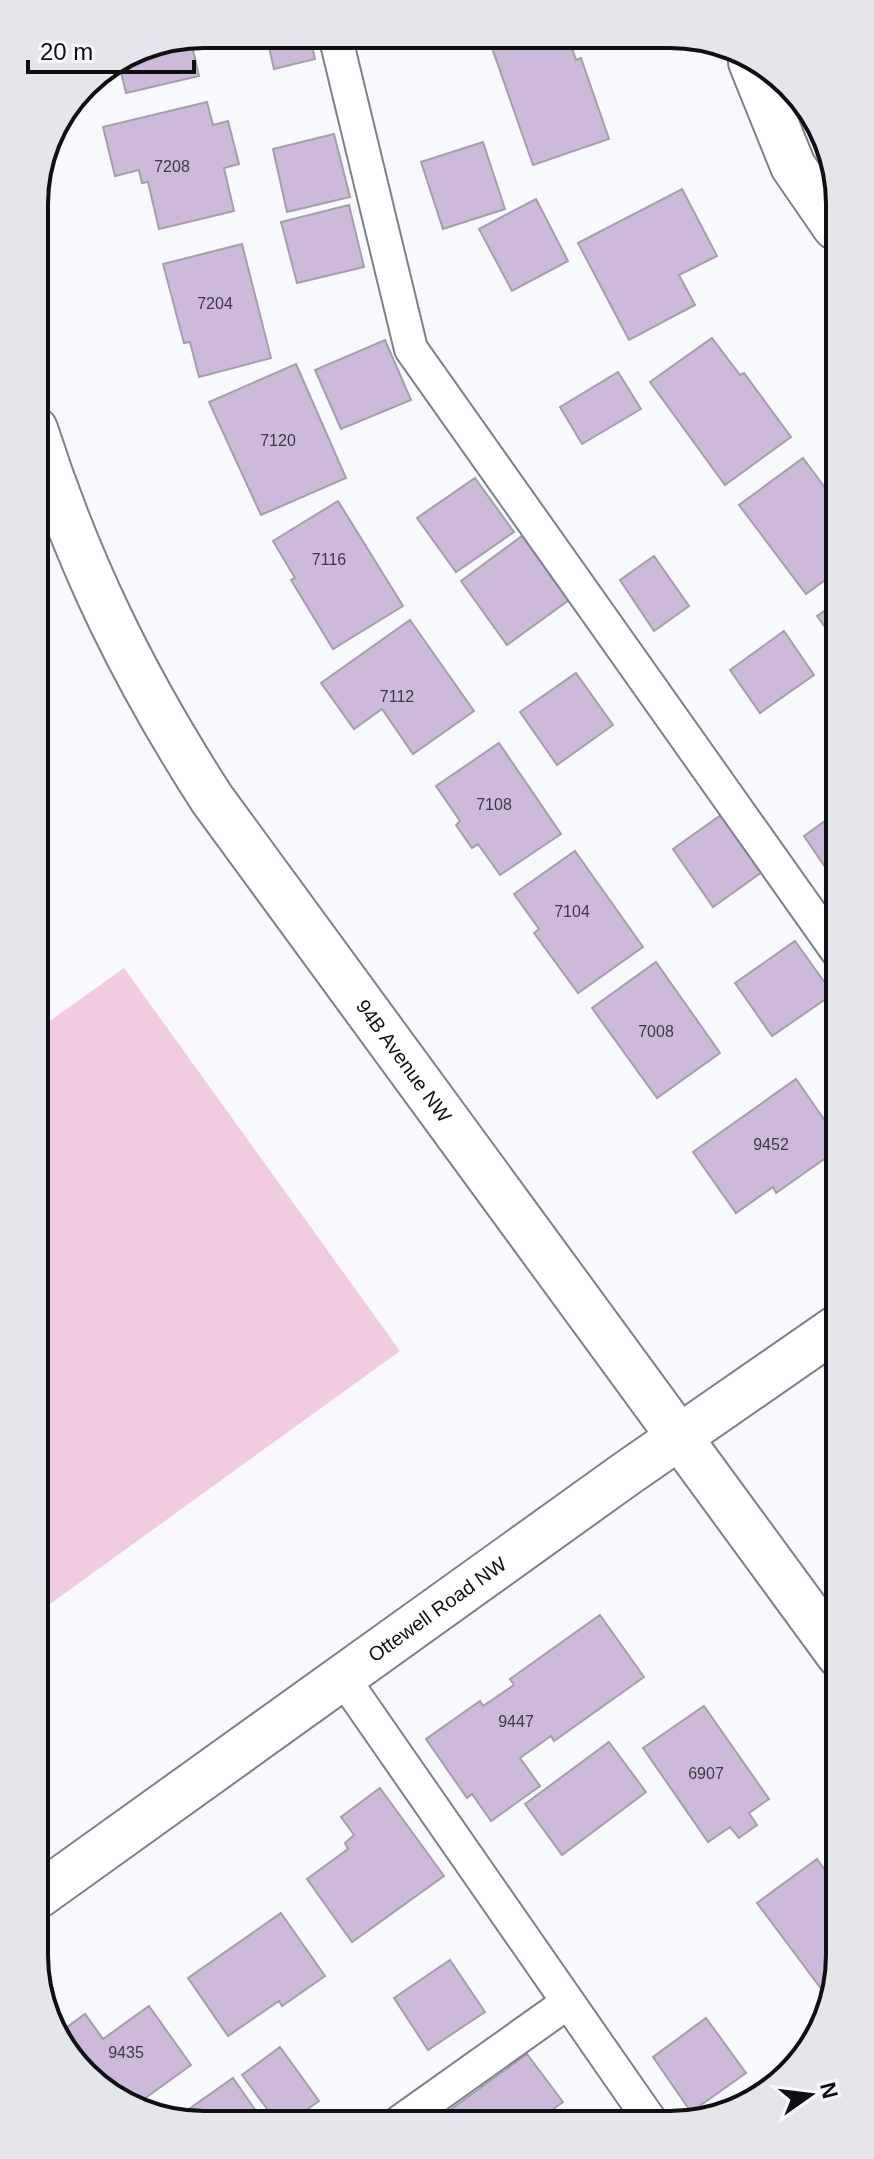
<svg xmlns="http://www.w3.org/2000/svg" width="874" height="2159" font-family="Helvetica,sans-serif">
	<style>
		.green { fill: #f1cce0 }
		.building { fill: #cdb9d9; stroke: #a59fa9; stroke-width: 2 }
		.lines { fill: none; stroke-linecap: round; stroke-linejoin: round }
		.lane-casing { stroke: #7e808a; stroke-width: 36 }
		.street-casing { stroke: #7e808a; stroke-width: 48 }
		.secondary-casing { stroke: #7e808a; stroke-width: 48 }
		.lane { stroke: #fff; stroke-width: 32 }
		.street { stroke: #fff; stroke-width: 44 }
		.secondary { stroke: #fff; stroke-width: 44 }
		.labels { text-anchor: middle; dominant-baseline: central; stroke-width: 6; stroke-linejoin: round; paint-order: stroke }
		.number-label { font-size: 16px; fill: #3e3a44 }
		.street-label { font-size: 20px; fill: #0f1013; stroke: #f8f9fd }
		.rim { fill: none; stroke: #0f1013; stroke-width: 4 }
	</style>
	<rect width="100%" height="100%" fill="#f8f9fd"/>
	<!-- green -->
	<path class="green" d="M 124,968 L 400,1351 L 39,1612 L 37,1030 Z"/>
	<!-- building -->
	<path class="building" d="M 266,34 L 310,35 L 315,59 L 274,69 Z
		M 507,36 L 568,36 L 576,60 L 581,58 L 609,139 L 533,165 L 490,42 Z
		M 190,37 L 199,76 L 126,93 L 118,60 L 139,47 Z
		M 207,102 L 213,125 L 228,121 L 239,164 L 224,168 L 234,211 L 159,229 L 148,182 L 142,183 L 139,170 L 115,176 L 103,127 Z
		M 334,134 L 350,197 L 287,212 L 273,149 Z
		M 483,142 L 505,209 L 443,229 L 421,162 Z
		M 682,189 L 717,256 L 679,275 L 695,305 L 629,340 L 578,243 Z
		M 536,199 L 568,261 L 512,291 L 479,229 Z
		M 349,205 L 364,267 L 297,283 L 281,222 Z
		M 242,244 L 271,358 L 199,377 L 190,342 L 184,343 L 163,264 Z
		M 712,338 L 740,375 L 744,373 L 791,437 L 725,485 L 650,382 Z
		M 385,340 L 411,400 L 341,429 L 315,370 Z
		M 296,364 L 346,478 L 261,515 L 209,402 Z
		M 618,372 L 641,409 L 582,444 L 560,407 Z
		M 803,458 L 835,501 L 836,572 L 806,594 L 739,505 Z
		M 475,478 L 514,532 L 456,572 L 417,518 Z
		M 338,501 L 403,606 L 333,649 L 291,580 L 295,578 L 273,541 Z
		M 522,536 L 569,600 L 507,645 L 461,581 Z
		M 654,556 L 689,606 L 654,631 L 620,580 Z
		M 836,603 L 836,642 L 817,616 Z
		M 410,620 L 474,711 L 413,754 L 382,709 L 354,729 L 321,683 Z
		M 784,631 L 814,675 L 760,713 L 730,670 Z
		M 576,673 L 613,725 L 557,765 L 520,712 Z
		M 499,743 L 561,834 L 500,875 L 478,844 L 472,848 L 456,825 L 460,821 L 436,786 Z
		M 836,813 L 836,883 L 804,836 Z
		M 721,815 L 762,872 L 713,907 L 673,849 Z
		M 575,851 L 643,947 L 578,993 L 534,933 L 539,929 L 514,894 Z
		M 795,941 L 833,994 L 772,1036 L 735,983 Z
		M 656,962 L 720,1053 L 657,1098 L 592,1008 Z
		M 796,1079 L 837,1138 L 837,1150 L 776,1193 L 773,1187 L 736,1213 L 693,1152 Z
		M 600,1615 L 644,1677 L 554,1741 L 551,1736 L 520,1758 L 540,1786 L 491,1821 L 472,1794 L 467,1798 L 426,1739 L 480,1701 L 483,1706 L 514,1685 L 510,1679 Z
		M 704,1706 L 769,1799 L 749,1813 L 757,1825 L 739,1838 L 730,1827 L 708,1842 L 643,1748 Z
		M 609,1742 L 646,1792 L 562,1855 L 525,1804 Z
		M 380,1788 L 444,1876 L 352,1942 L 307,1879 L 348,1849 L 345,1843 L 354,1835 L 341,1817 Z
		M 817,1859 L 839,1890 L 840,1966 L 831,1990 L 825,1994 L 757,1903 Z
		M 281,1913 L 325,1976 L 282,2006 L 279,2001 L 228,2036 L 188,1978 Z
		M 450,1960 L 485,2012 L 428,2050 L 394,1998 Z
		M 149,2006 L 191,2065 L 137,2104 L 84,2076 L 59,2033 L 85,2014 L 103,2039 Z
		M 706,2018 L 746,2073 L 691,2112 L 653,2057 Z
		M 280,2047 L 319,2101 L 291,2121 L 276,2121 L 242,2075 Z
		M 527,2054 L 563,2102 L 538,2120 L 457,2121 L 450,2110 Z
		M 233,2078 L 263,2121 L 193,2122 L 186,2111 Z
		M 757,2083 L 760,2088 L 714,2119 L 704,2119 Z"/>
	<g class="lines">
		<!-- lane casing -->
		<g class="lane-casing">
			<path id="lane" d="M 335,35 L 411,349 L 837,951
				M 343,1678 L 650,2120
				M 401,2121 L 567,2003"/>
		</g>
		<!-- street casing -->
		<g class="street-casing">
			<path id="street" d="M 751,62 L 793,166 L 835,227"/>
		</g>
		<!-- secondary casing -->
		<g class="secondary-casing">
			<g id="secondary">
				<path id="s1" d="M 35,429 C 79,566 134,678 212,799 L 839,1655"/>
				<path id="s2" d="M 39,1895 L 626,1474 L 838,1327"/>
			</g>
		</g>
		<!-- lane -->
		<use href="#lane" class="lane"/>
		<!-- street -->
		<use href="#street" class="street"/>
		<!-- secondary -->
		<use href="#secondary" class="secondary"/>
	</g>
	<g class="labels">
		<!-- number labels -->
		<g class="number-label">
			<text x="172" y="166">7208</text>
			<text x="215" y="303">7204</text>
			<text x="278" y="440">7120</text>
			<text x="329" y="559">7116</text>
			<text x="397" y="696">7112</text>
			<text x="494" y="804">7108</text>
			<text x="572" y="911">7104</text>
			<text x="656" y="1031">7008</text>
			<text x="771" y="1144">9452</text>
			<text x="516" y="1721">9447</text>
			<text x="706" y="1773">6907</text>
			<text x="126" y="2052">9435</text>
		</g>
		<!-- street labels -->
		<g class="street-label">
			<text stroke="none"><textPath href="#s1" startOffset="736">94B Avenue NW</textPath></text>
			<text stroke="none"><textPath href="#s2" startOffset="490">Ottewell Road NW</textPath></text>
		</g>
	</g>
	<!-- crop -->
	<path d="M0 0H874V2159H0ZM204 48H670A156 156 0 0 1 826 204V1955A156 156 0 0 1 670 2111H204A156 156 0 0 1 48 1955V204A156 156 0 0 1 204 48Z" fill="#e5e6ea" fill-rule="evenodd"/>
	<path class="rim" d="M204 48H670A156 156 0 0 1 826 204V1955A156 156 0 0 1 670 2111H204A156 156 0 0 1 48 1955V204A156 156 0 0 1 204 48Z"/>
	<!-- north arrow -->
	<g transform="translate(810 2095) rotate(76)" stroke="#f8f9fd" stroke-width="6" paint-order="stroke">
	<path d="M0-6L14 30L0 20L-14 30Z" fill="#0f1013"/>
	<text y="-12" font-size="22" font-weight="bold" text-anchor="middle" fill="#0f1013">N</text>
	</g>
	<!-- scale -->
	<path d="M28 60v12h166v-12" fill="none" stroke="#0f1013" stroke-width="4"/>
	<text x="40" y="60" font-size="24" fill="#0f1013" stroke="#f8f9fd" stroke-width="6" paint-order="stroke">20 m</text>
</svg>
